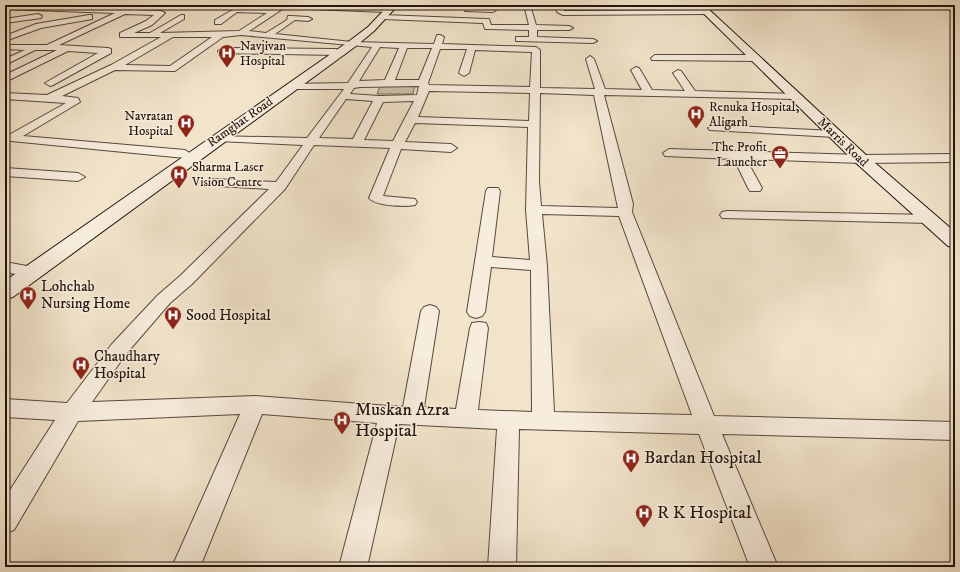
<svg xmlns="http://www.w3.org/2000/svg" width="960" height="572" font-family="'IM FELL DW Pica',serif">
	<style>
		.green { fill: #cfc1ab; stroke: #786a5c }
		.lines { fill: none; stroke-linecap: round; stroke-linejoin: round }
		.street-casing { stroke: #56483c; stroke-width: 2 }
		.secondary-casing { stroke: #22140c; stroke-width: 2 }
		.street { fill: #f7eddd; fill-rule: evenodd }
		.secondary { fill: #f7eddd; fill-rule: evenodd }
		.labels { text-anchor: middle; dominant-baseline: central; stroke-width: 3; stroke-linejoin: round; paint-order: stroke }
		.far-poi-label { font-size: 13px; fill: #22140c; stroke: #f7eddd; text-anchor: start }
		.far-street-label { font-size: 13px; fill: #22140c; stroke: #f7eddd }
		.poi-label { font-size: 15px; fill: #22140c; stroke: #f7eddd; text-anchor: start }
		.near-poi-label { font-size: 18px; fill: #22140c; stroke: #f7eddd; text-anchor: start }
	</style>
	<rect width="100%" height="100%" fill="#f2e4cb"/>
	<filter id="stains"><feTurbulence type="fractalNoise" baseFrequency=".005" numOctaves="4"/><feColorMatrix values="0 0 0 0 .2 0 0 0 0 .09 0 0 0 0 .02 0 0 0 .5 -.17"/></filter>
	<radialGradient id="worn" r=".72"><stop offset=".6" stop-color="#630" stop-opacity="0"/><stop offset="1" stop-color="#630" stop-opacity=".3"/></radialGradient>
	<!-- green -->
	<path class="green" d="M 415,84 L 413,94 L 377,94 L 380,86 Z"/>
	<g class="lines">
		<!-- street casing -->
		<g class="street-casing">
			<path id="street" d="M 5,5 L 161,11 L 165,13 L 152,25 L 134,33 L 150,33 L 181,15 L 184,15 L 184,19 L 160,33 L 239,31 L 267,13 L 237,12 L 221,24 L 215,24 L 215,20 L 236,8 L 274,9 L 280,5 L 304,5 L 385,9 L 388,11 L 387,12 L 284,8 L 249,31 L 266,33 L 287,20 L 288,16 L 291,16 L 308,17 L 312,19 L 308,21 L 295,20 L 275,34 L 352,42 L 434,44 L 437,35 L 440,35 L 444,37 L 442,44 L 536,47 L 540,50 L 540,88 L 595,89 L 586,59 L 590,56 L 594,59 L 605,89 L 642,90 L 631,70 L 636,67 L 639,68 L 652,90 L 685,91 L 673,73 L 678,70 L 681,71 L 695,91 L 798,94 L 799,96 L 798,98 L 794,99 L 604,95 L 633,204 L 632,212 L 714,416 L 955,422 L 955,440 L 722,434 L 778,567 L 750,567 L 699,434 L 519,429 L 516,567 L 488,567 L 497,429 L 399,424 L 367,567 L 339,567 L 377,423 L 262,414 L 200,567 L 172,567 L 240,414 L 78,421 L 14,530 L 5,533 L 5,498 L 55,420 L 5,417 L 5,399 L 67,403 L 112,344 L 158,295 L 180,276 L 269,189 L 218,186 L 213,185 L 211,182 L 213,179 L 276,182 L 303,145 L 218,141 L 214,140 L 212,138 L 214,136 L 307,138 L 344,89 L 292,89 L 287,86 L 289,84 L 348,83 L 372,47 L 241,35 L 223,37 L 175,71 L 115,70 L 62,96 L 78,98 L 80,102 L 23,136 L 185,150 L 191,154 L 189,157 L 185,158 L 11,141 L 7,140 L 5,138 L 7,136 L 66,103 L 5,99 L 5,93 L 47,95 L 111,65 L 161,37 L 120,37 L 120,33 L 146,21 L 154,15 L 125,14 L 59,45 L 108,48 L 111,49 L 111,53 L 53,85 L 50,86 L 45,83 L 98,53 L 68,51 L 5,82 L 5,75 L 57,50 L 35,50 L 5,65 L 5,59 L 25,50 L 5,49 L 5,45 L 47,45 L 115,13 L 5,9 ZM 173,37 L 212,37 L 170,66 L 125,65 ZM 380,47 L 399,48 L 385,80 L 359,81 ZM 407,48 L 432,48 L 419,80 L 395,80 ZM 440,49 L 467,49 L 459,73 L 464,76 L 469,73 L 475,50 L 532,52 L 530,87 L 429,85 L 428,83 ZM 419,86 L 417,95 L 379,96 L 350,94 L 354,88 L 360,87 ZM 429,91 L 530,93 L 529,121 L 418,117 ZM 540,93 L 594,95 L 618,208 L 541,206 L 539,181 ZM 346,99 L 373,101 L 353,139 L 319,138 ZM 414,101 L 393,141 L 364,140 L 383,102 ZM 415,123 L 528,127 L 526,210 L 530,260 L 492,257 L 500,191 L 498,188 L 488,188 L 486,191 L 467,312 L 470,316 L 476,318 L 482,316 L 485,312 L 491,267 L 531,270 L 532,412 L 478,410 L 488,328 L 486,323 L 479,322 L 472,323 L 470,328 L 456,409 L 424,407 L 439,311 L 436,307 L 430,305 L 424,307 L 421,311 L 403,407 L 255,396 L 92,402 L 126,354 L 170,303 L 192,284 L 285,189 L 314,145 L 390,148 L 369,198 C 375,206 405,207 415,205 L 417,202 L 415,199 L 383,196 L 401,149 L 451,152 L 457,148 L 451,144 L 405,142 ZM 542,214 L 619,216 L 692,415 L 554,412 L 547,266 Z
				M 524,5 L 530,5 L 536,25 L 569,26 L 573,28 L 569,30 L 537,30 L 537,37 L 593,39 L 597,41 L 593,43 L 519,41 L 516,41 L 516,37 L 529,37 L 529,30 L 488,29 L 485,29 L 483,23 L 383,19 L 379,17 L 383,15 L 486,19 L 489,19 L 491,25 L 529,25 Z
				M 555,5 L 561,5 L 564,11 L 707,10 L 710,12 L 707,14 L 563,15 L 557,12 Z
				M 467,8 L 493,8 L 496,10 L 493,12 L 465,11 L 465,9 Z
				M 38,14 L 42,16 L 41,18 L 5,23 L 5,19 Z
				M 89,15 L 92,15 L 92,19 L 41,28 L 5,41 L 5,36 L 36,24 Z
				M 222,48 L 336,49 L 340,52 L 336,55 L 219,53 L 218,51 Z
				M 655,55 L 756,55 L 760,58 L 756,61 L 652,60 L 651,58 Z
				M 714,125 L 835,131 L 841,134 L 835,137 L 710,130 L 708,128 Z
				M 669,149 L 861,155 L 955,154 L 955,162 L 861,163 L 746,159 L 762,188 L 760,191 L 750,191 L 748,188 L 734,159 L 665,156 L 663,153 Z
				M 5,168 L 78,173 L 85,177 L 78,181 L 5,176 Z
				M 727,211 L 930,215 L 935,216 L 937,219 L 935,222 L 930,223 L 722,218 L 720,215 L 722,212 Z
				M 5,262 L 38,268 L 40,272 L 38,276 L 32,277 L 5,272 Z"/>
		</g>
		<!-- secondary casing -->
		<g class="secondary-casing">
			<path id="secondary" d="M 389,5 L 398,5 L 374,31 L 356,46 L 13,297 L 5,299 L 5,281 L 348,42 L 368,27 Z
				M 695,5 L 704,5 L 867,156 L 955,232 L 955,248 L 948,246 L 855,162 Z"/>
		</g>
		<!-- street -->
		<use href="#street" class="street"/>
		<!-- secondary -->
		<use href="#secondary" class="secondary"/>
	</g>
	<!-- icons -->
	<defs>
		<g id="hospital-pin" transform="scale(0.9)"><path d="M0 17L-7.5 6A9.5 9.5 0 1 1 7.5 6Z" fill="#8f2418" stroke="#f7eddd"/><path d="M-5-5h3v3.5h4V-5h3V5h-3V1.5h-4V5h-3Z" fill="#fff"/></g>
		<g id="office-pin" transform="scale(0.9)"><path d="M0 17L-7.5 6A9.5 9.5 0 1 1 7.5 6Z" fill="#8f2418" stroke="#f7eddd"/><path d="M-6-3h4V-5.5h4V-3h4V5H-6ZM-1-4.5V-3h2v-1.5ZM-6 0V1H6V0Z" fill="#fff"/></g>
	</defs>
	<g fill-rule="evenodd">
		<use href="#hospital-pin" x="227" y="53"/>
		<use href="#hospital-pin" x="696" y="114"/>
		<use href="#hospital-pin" x="186" y="123"/>
		<use href="#office-pin" x="780" y="154"/>
		<use href="#hospital-pin" x="179" y="174"/>
		<use href="#hospital-pin" x="28" y="295"/>
		<use href="#hospital-pin" x="173" y="315"/>
		<use href="#hospital-pin" x="81" y="365"/>
		<use href="#hospital-pin" x="342" y="420"/>
		<use href="#hospital-pin" x="631" y="458"/>
		<use href="#hospital-pin" x="644" y="513"/>
	</g>
	<g class="labels">
		<!-- far-poi labels -->
		<g class="far-poi-label">
			<text x="240" y="46">Navjivan<tspan x="240" dy="15">Hospital</tspan></text>
			<text x="709" y="107">Renuka Hospital,<tspan x="709" dy="15">Aligarh</tspan></text>
			<text x="173" y="116" text-anchor="end">Navratan<tspan x="173" dy="15">Hospital</tspan></text>
			<text x="767" y="147" text-anchor="end">The Profit<tspan x="767" dy="15">Launcher</tspan></text>
			<text x="192" y="167">Sharma Laser<tspan x="192" dy="15">Vision Centre</tspan></text>
		</g>
		<!-- far-street labels -->
		<g class="far-street-label">
			<text transform="translate(240 122) rotate(-35)">Ramghat Road</text>
			<text transform="translate(843 142) rotate(44)">Marris Road</text>
		</g>
		<!-- poi labels -->
		<g class="poi-label">
			<text x="41" y="286">Lohchab<tspan x="41" dy="17">Nursing Home</tspan></text>
			<text x="186" y="315">Sood Hospital</text>
			<text x="94" y="356">Chaudhary<tspan x="94" dy="17">Hospital</tspan></text>
		</g>
		<!-- near-poi labels -->
		<g class="near-poi-label">
			<text x="355" y="410">Muskan Azra<tspan x="355" dy="21">Hospital</tspan></text>
			<text x="644" y="458">Bardan Hospital</text>
			<text x="657" y="513">R K Hospital</text>
		</g>
	</g>
	<!-- margin -->
	<rect width="960" height="572" fill="none" stroke="#f2e4cb" stroke-width="20"/>
	<rect x="6" y="6" width="948" height="560" fill="none" stroke="#22140c" stroke-width="2"/>
	<rect x="10" y="10" width="940" height="552" fill="none" stroke="#22140c"/>
	<rect width="100%" height="100%" filter="url(#stains)"/>
	<rect width="100%" height="100%" fill="url(#worn)"/>
</svg>
